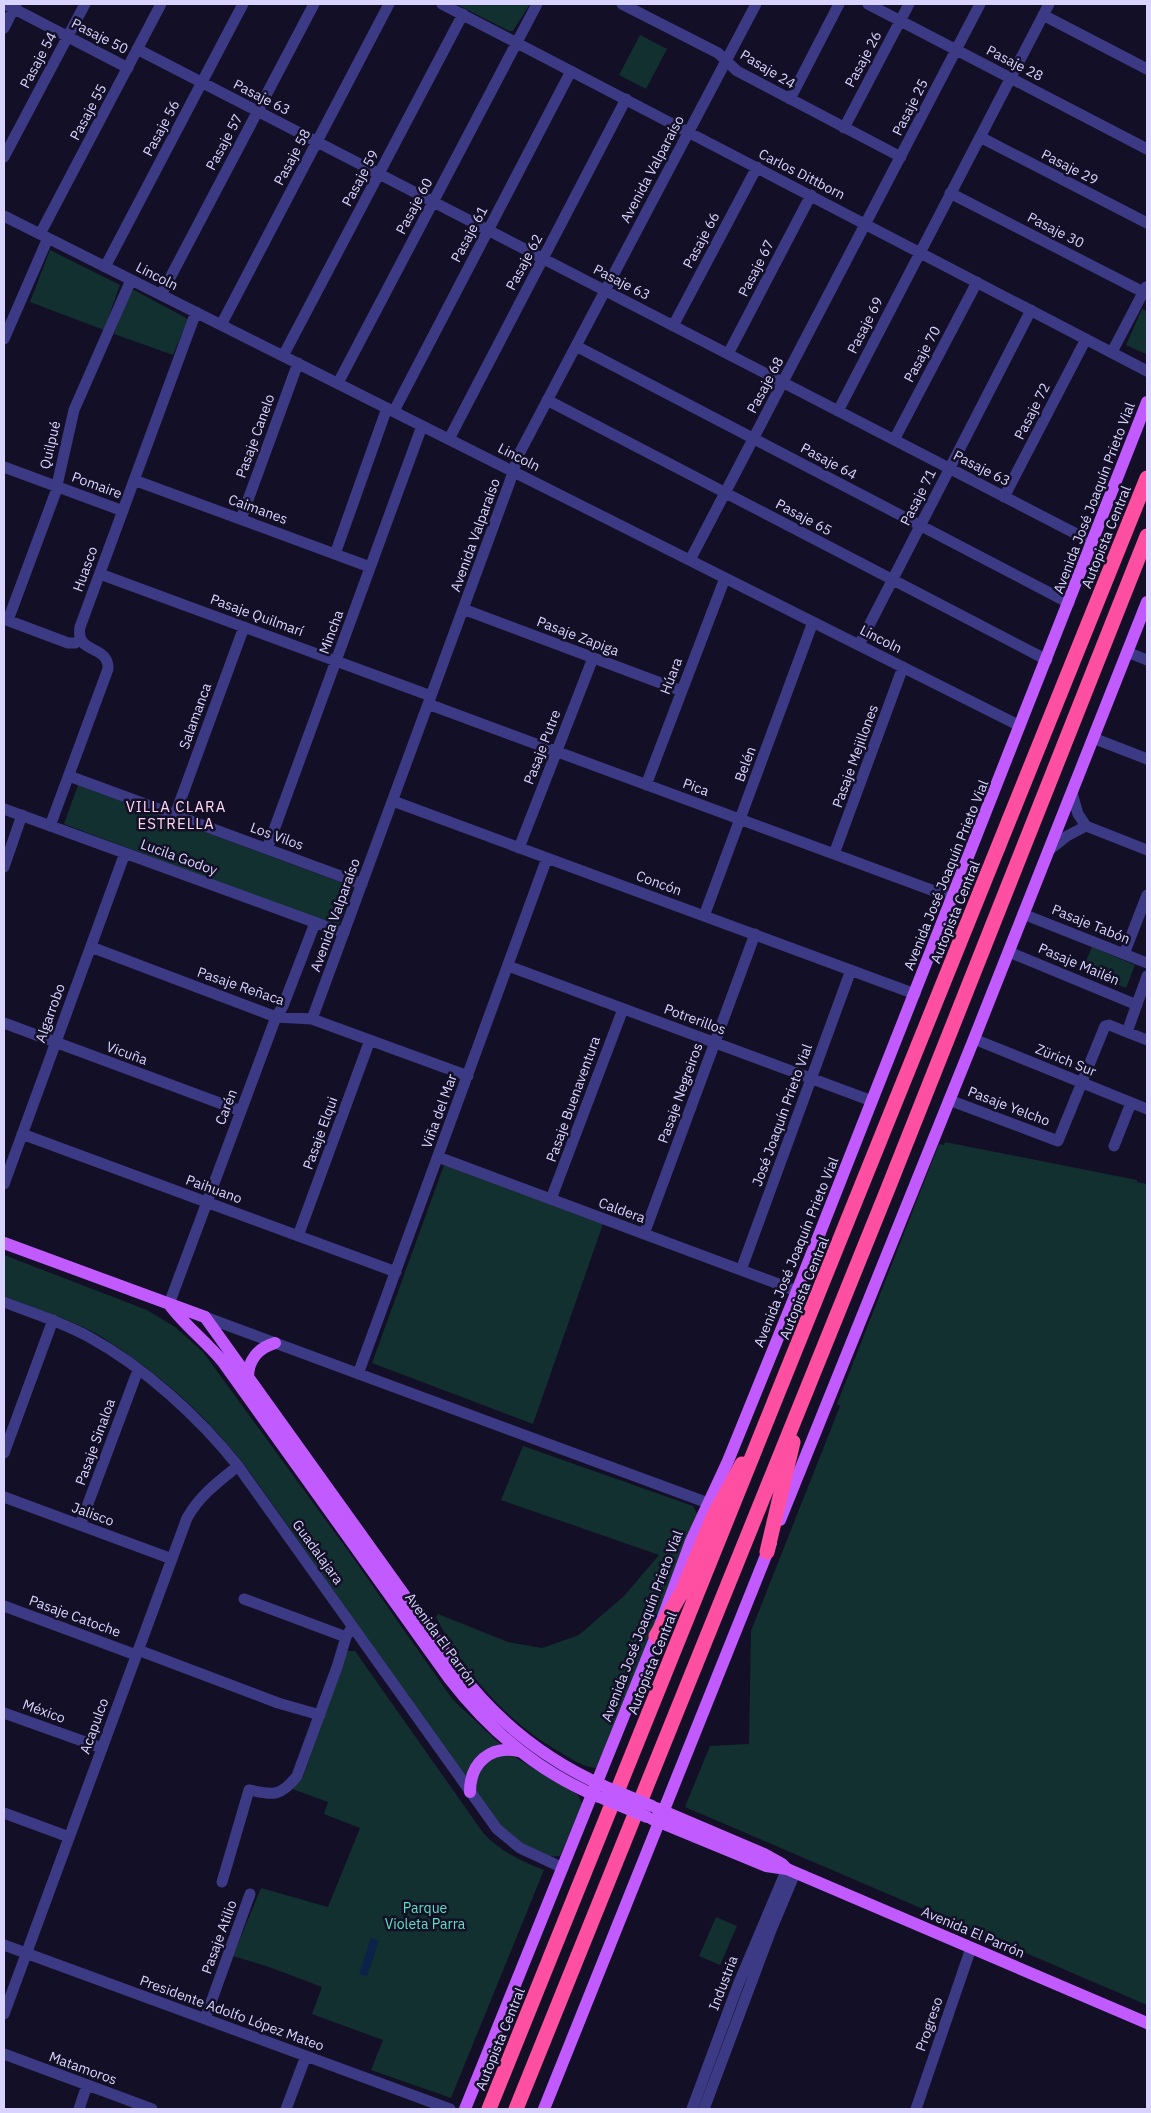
<svg xmlns="http://www.w3.org/2000/svg" width="1151" height="2113" font-family="'IBM Plex Sans',sans-serif">
	<style>
		.green { fill: #12302f }
		.water { fill: #0c2248 }
		.lines { fill: none; stroke-linecap: round; stroke-linejoin: round }
		.minor { stroke: #3d3a85; stroke-width: 11 }
		.major { stroke: #c25bff; stroke-width: 12 }
		.highway { stroke: #ff4fa3; stroke-width: 15 }
		.major-bridge { stroke: #c25bff; stroke-width: 12 }
		.labels { text-anchor: middle; dominant-baseline: central; stroke-width: 5; stroke-linejoin: round; paint-order: stroke }
		.street-label { font-size: 14px; fill: #d9d4ff; stroke: #130f26 }
		.park-label { font-size: 14px; fill: #5fe0c0; stroke: #130f26 }
		.neighbourhood-label { font-size: 15px; letter-spacing: 1px; fill: #ffd6f0; stroke: #130f26 }
	</style>
	<rect width="100%" height="100%" fill="#130f26"/>
	<!-- green -->
	<path class="green" d="M 456,4 L 530,4 L 513,31 L 509,31 Z
		M 640,35 L 667,49 L 646,89 L 619,75 Z
		M 50,250 L 120,285 L 104,330 L 30,302 Z
		M 132,289 L 188,319 L 173,355 L 114,334 Z
		M 1142,309 L 1147,311 L 1146,354 L 1126,345 Z
		M 78,785 L 353,887 L 338,927 L 64,824 Z
		M 1092,947 L 1135,965 L 1126,988 L 1082,970 Z
		M 945,1142 L 1137,1180 L 1137,1182 L 1147,1184 L 1147,2005 L 685,1807 L 710,1746 L 749,1744 L 751,1631 L 840,1406 L 837,1404 L 939,1144 L 944,1145 Z
		M 444,1165 L 603,1224 L 533,1424 L 372,1363 Z
		M 4,1255 L 147,1310 L 175,1327 L 203,1352 L 349,1552 L 453,1700 L 513,1756 L 578,1795 L 582,1804 L 560,1856 C 539,1860 516,1838 500,1826 L 247,1468 C 213,1424 174,1386 127,1354 C 117,1347 106,1339 95,1333 C 66,1318 34,1308 4,1296 Z
		M 523,1446 L 693,1506 L 698,1515 L 598,1768 C 584,1768 572,1759 560,1752 C 505,1721 464,1672 436,1617 L 438,1614 L 508,1642 L 542,1648 L 579,1635 L 624,1596 L 659,1555 L 501,1500 Z
		M 347,1651 L 355,1651 L 484,1834 C 502,1852 521,1861 544,1870 L 451,2098 L 371,2070 L 383,2040 L 312,2014 L 322,1987 L 269,1967 L 233,1956 L 261,1888 L 328,1907 L 360,1828 L 324,1814 L 328,1802 L 292,1789 L 303,1777 Z
		M 716,1917 L 737,1926 L 720,1965 L 699,1956 Z"/>
	<!-- water -->
	<path class="water" d="M 371,1938 L 379,1941 L 367,1976 L 359,1974 Z"/>
	<g class="lines">
		<!-- minor -->
		<path class="minor" d="M 5,4 L 128,68
			M 442,4 L 1147,371
			M 622,4 L 718,53 L 737,71 L 901,157
			M 868,4 L 1147,149
			M 1043,15 L 1147,69
			M 4,28 L 16,4
			M 137,49 L 1092,542
			M 790,99 L 839,4
			M 844,128 L 909,4
			M 980,137 L 1147,223
			M 4,157 L 85,4
			M 950,193 L 1147,294
			M 4,216 L 1020,726
			M 40,234 L 161,4
			M 105,267 L 243,4
			M 161,295 L 314,4
			M 221,325 L 389,4
			M 673,326 L 757,167
			M 4,339 L 48,238
			M 576,346 L 1069,603
			M 1112,352 L 1146,287
			M 728,354 L 811,195
			M 283,356 L 463,14
			M 338,383 L 537,4
			M 547,400 L 1047,660
			M 394,411 L 571,71
			M 838,411 L 1049,4
			M 449,439 L 626,99
			M 894,440 L 977,282
			M 4,467 L 123,511
			M 134,480 L 370,567
			M 1004,497 L 1086,339
			M 241,519 L 298,363
			M 335,554 L 387,408
			M 690,560 L 980,4
			M 100,574 L 431,696
			M 463,609 L 682,691
			M 4,619 L 68,643 L 75,643 L 81,640
			M 8,620 L 55,494 L 74,410 L 131,280
			M 859,645 L 1031,310
			M 1127,652 L 1147,660
			M 428,704 L 953,898
			M 1093,738 L 1147,759
			M 69,776 L 362,884
			M 646,785 L 725,578
			M 1072,793 L 1078,814 L 1086,826 L 1147,850
			M 393,801 L 915,994
			M 4,809 L 344,933
			M 175,815 L 244,627
			M 50,826 L 108,669 C 109,644 75,655 80,627 L 196,312
			M 519,848 L 593,658
			M 267,849 L 422,426
			M 1048,851 L 1067,836 L 1086,826
			M 834,854 L 903,667
			M 4,867 L 22,815
			M 1023,914 L 1147,963
			M 704,916 L 813,622
			M 91,947 L 276,1017 L 312,1019 L 468,1076
			M 1009,952 L 1137,1005
			M 1124,954 L 1147,895
			M 508,966 L 872,1101
			M 312,1019 L 509,484 L 519,454 L 756,4
			M 4,1023 L 241,1111
			M 1127,1032 L 1147,976
			M 974,1039 L 1147,1109
			M 949,1100 L 1058,1141 L 1105,1026 L 1109,1025 L 1147,1040
			M 22,1134 L 396,1272
			M 1114,1146 L 1131,1103
			M 438,1157 L 797,1291
			M 4,1184 L 125,853
			M 551,1199 L 623,1009
			M 644,1234 L 755,934
			M 298,1236 L 370,1040
			M 741,1270 L 851,970
			M 4,1302 C 32,1313 62,1322 89,1337 C 144,1367 199,1417 238,1466 L 497,1829 L 520,1848 L 563,1868
			M 169,1304 L 276,1017 L 283,1006 L 315,923
			M 205,1317 L 708,1503
			M 358,1374 L 547,858
			M 4,1453 L 53,1320
			M 4,1497 L 172,1559
			M 80,1525 L 138,1370
			M 244,1599 L 346,1637
			M 4,1606 L 136,1655
			M 138,1650 L 278,1703 L 320,1715
			M 4,1713 L 102,1748
			M 4,1813 L 69,1837
			M 222,1882 L 249,1790 C 274,1795 280,1797 297,1776 L 337,1667 L 346,1637 L 352,1627
			M 4,1945 L 450,2109
			M 4,2014 L 187,1518 C 200,1495 218,1482 238,1466
			M 205,2019 L 250,1894
			M 4,2054 L 152,2109
			M 79,2109 L 87,2085
			M 286,2109 L 306,2056
			M 692,2109 L 738,1985 L 787,1869
			M 704,2109 L 771,1930 L 795,1873
			M 916,2109 L 971,1948"/>
		<!-- major -->
		<path class="major" d="M 4,1243 L 205,1317 L 458,1670 C 497,1722 545,1760 604,1786
			M 169,1304 C 184,1325 206,1341 223,1362 L 449,1678 C 489,1730 538,1772 599,1797
			M 248,1378 C 248,1360 258,1348 275,1343
			M 780,1520 L 974,1039 L 1147,602
			M 470,1792 C 470,1763 490,1745 519,1751
			M 656,1808 L 764,1854 L 782,1864 L 787,1869
			M 652,1819 L 766,1866 L 787,1869 L 1147,2023
			M 465,2109 L 656,1636 L 691,1541 L 728,1461 L 797,1291 L 1147,402
			M 544,2109 L 771,1543"/>
		<!-- highway -->
		<path class="highway" d="M 767,1552 L 793,1442
			M 656,1636 L 682,1592 L 714,1515 L 742,1464
			M 489,2109 L 1147,478
			M 516,2109 L 889,1186 L 1147,536"/>
		<!-- major-bridge -->
		<path class="major-bridge" d="M 606,1787 L 652,1806
			M 602,1798 L 647,1817"/>
	</g>
	<g class="labels">
		<!-- street labels -->
		<g class="street-label">
			<text transform="translate(100 36) rotate(27)">Pasaje 50</text>
			<text transform="translate(863 59) rotate(-62)">Pasaje 26</text>
			<text transform="translate(38 60) rotate(-62)">Pasaje 54</text>
			<text transform="translate(1015 63) rotate(27)">Pasaje 28</text>
			<text transform="translate(768 69) rotate(31)">Pasaje 24</text>
			<text transform="translate(262 97) rotate(27)">Pasaje 63</text>
			<text transform="translate(910 107) rotate(-63)">Pasaje 25</text>
			<text transform="translate(88 112) rotate(-62)">Pasaje 55</text>
			<text transform="translate(161 128) rotate(-62)">Pasaje 56</text>
			<text transform="translate(224 142) rotate(-62)">Pasaje 57</text>
			<text transform="translate(292 157) rotate(-62)">Pasaje 58</text>
			<text transform="translate(1070 167) rotate(27)">Pasaje 29</text>
			<text transform="translate(652 169) rotate(-62)">Avenida Valparaíso</text>
			<text transform="translate(802 174) rotate(27)">Carlos Dittborn</text>
			<text transform="translate(360 178) rotate(-62)">Pasaje 59</text>
			<text transform="translate(414 206) rotate(-62)">Pasaje 60</text>
			<text transform="translate(1056 230) rotate(27)">Pasaje 30</text>
			<text transform="translate(469 234) rotate(-62)">Pasaje 61</text>
			<text transform="translate(701 240) rotate(-62)">Pasaje 66</text>
			<text transform="translate(524 262) rotate(-62)">Pasaje 62</text>
			<text transform="translate(756 268) rotate(-63)">Pasaje 67</text>
			<text transform="translate(157 276) rotate(27)">Lincoln</text>
			<text transform="translate(622 282) rotate(27)">Pasaje 63</text>
			<text transform="translate(865 325) rotate(-63)">Pasaje 69</text>
			<text transform="translate(922 354) rotate(-62)">Pasaje 70</text>
			<text transform="translate(765 385) rotate(-62)">Pasaje 68</text>
			<text transform="translate(1032 411) rotate(-63)">Pasaje 72</text>
			<text transform="translate(255 436) rotate(-70)">Pasaje Canelo</text>
			<text transform="translate(50 445) rotate(-77)">Quilpué</text>
			<text transform="translate(519 457) rotate(27)">Lincoln</text>
			<text transform="translate(829 461) rotate(28)">Pasaje 64</text>
			<text transform="translate(982 468) rotate(27)">Pasaje 63</text>
			<text transform="translate(97 485) rotate(20)">Pomaire</text>
			<text transform="translate(918 497) rotate(-63)">Pasaje 71</text>
			<text transform="translate(1094 498) rotate(-69)">Avenida José Joaquín Prieto Vial</text>
			<text transform="translate(258 509) rotate(20)">Caimanes</text>
			<text transform="translate(804 517) rotate(28)">Pasaje 65</text>
			<text transform="translate(475 535) rotate(-70)">Avenida Valparaíso</text>
			<text transform="translate(1106 537) rotate(-68)">Autopista Central</text>
			<text transform="translate(85 569) rotate(-70)">Huasco</text>
			<text transform="translate(257 615) rotate(20)">Pasaje Quilmarí</text>
			<text transform="translate(331 632) rotate(-70)">Mincha</text>
			<text transform="translate(578 636) rotate(21)">Pasaje Zapiga</text>
			<text transform="translate(881 639) rotate(27)">Lincoln</text>
			<text transform="translate(671 676) rotate(-69)">Húara</text>
			<text transform="translate(195 716) rotate(-70)">Salamanca</text>
			<text transform="translate(542 747) rotate(-69)">Pasaje Putre</text>
			<text transform="translate(855 756) rotate(-70)">Pasaje Mejillones</text>
			<text transform="translate(745 764) rotate(-70)">Belén</text>
			<text transform="translate(696 787) rotate(20)">Pica</text>
			<text transform="translate(277 836) rotate(20)">Los Vilos</text>
			<text transform="translate(179 857) rotate(20)">Lucila Godoy</text>
			<text transform="translate(946 875) rotate(-68)">Avenida José Joaquín Prieto Vial</text>
			<text transform="translate(659 883) rotate(20)">Concón</text>
			<text transform="translate(955 912) rotate(-68)">Autopista Central</text>
			<text transform="translate(335 915) rotate(-70)">Avenida Valparaíso</text>
			<text transform="translate(1091 924) rotate(22)">Pasaje Tabón</text>
			<text transform="translate(1079 964) rotate(23)">Pasaje Mailén</text>
			<text transform="translate(241 986) rotate(19)">Pasaje Reñaca</text>
			<text transform="translate(50 1013) rotate(-70)">Algarrobo</text>
			<text transform="translate(695 1019) rotate(20)">Potrerillos</text>
			<text transform="translate(127 1053) rotate(20)">Vicuña</text>
			<text transform="translate(1066 1060) rotate(22)">Zürich Sur</text>
			<text transform="translate(680 1093) rotate(-70)">Pasaje Negreiros</text>
			<text transform="translate(573 1099) rotate(-70)">Pasaje Buenaventura</text>
			<text transform="translate(1009 1106) rotate(21)">Pasaje Yelcho</text>
			<text transform="translate(226 1107) rotate(-69)">Carén</text>
			<text transform="translate(439 1111) rotate(-70)">Viña del Mar</text>
			<text transform="translate(782 1115) rotate(-70)">José Joaquín Prieto Vial</text>
			<text transform="translate(320 1133) rotate(-70)">Pasaje Elqui</text>
			<text transform="translate(214 1189) rotate(20)">Paihuano</text>
			<text transform="translate(622 1210) rotate(20)">Caldera</text>
			<text transform="translate(796 1252) rotate(-68)">Avenida José Joaquín Prieto Vial</text>
			<text transform="translate(804 1288) rotate(-68)">Autopista Central</text>
			<text transform="translate(95 1442) rotate(-70)">Pasaje Sinaloa</text>
			<text transform="translate(93 1514) rotate(20)">Jalisco</text>
			<text transform="translate(318 1552) rotate(54)">Guadalajara</text>
			<text transform="translate(75 1616) rotate(20)">Pasaje Catoche</text>
			<text transform="translate(642 1626) rotate(-69)">Avenida José Joaquín Prieto Vial</text>
			<text transform="translate(441 1639) rotate(54)">Avenida El Parrón</text>
			<text transform="translate(652 1663) rotate(-68)">Autopista Central</text>
			<text transform="translate(44 1711) rotate(20)">México</text>
			<text transform="translate(94 1726) rotate(-70)">Acapulco</text>
			<text transform="translate(973 1932) rotate(23)">Avenida El Parrón</text>
			<text transform="translate(219 1937) rotate(-70)">Pasaje Atilio</text>
			<text transform="translate(723 1983) rotate(-69)">Industria</text>
			<text transform="translate(232 2013) rotate(20)">Presidente Adolfo López Mateo</text>
			<text transform="translate(929 2024) rotate(-71)">Progreso</text>
			<text transform="translate(500 2039) rotate(-68)">Autopista Central</text>
			<text transform="translate(83 2068) rotate(20)">Matamoros</text>
		</g>
		<!-- park labels -->
		<g class="park-label">
			<text x="425" y="1908">Parque<tspan x="425" dy="16">Violeta Parra</tspan></text>
		</g>
		<!-- neighbourhood labels -->
		<g class="neighbourhood-label">
			<text x="176" y="806">VILLA CLARA<tspan x="176" dy="17">ESTRELLA</tspan></text>
		</g>
	</g>
	<!-- border -->
	<rect width="1151" height="2113" fill="none" stroke="#d9d4ff" stroke-width="10"/>
</svg>
